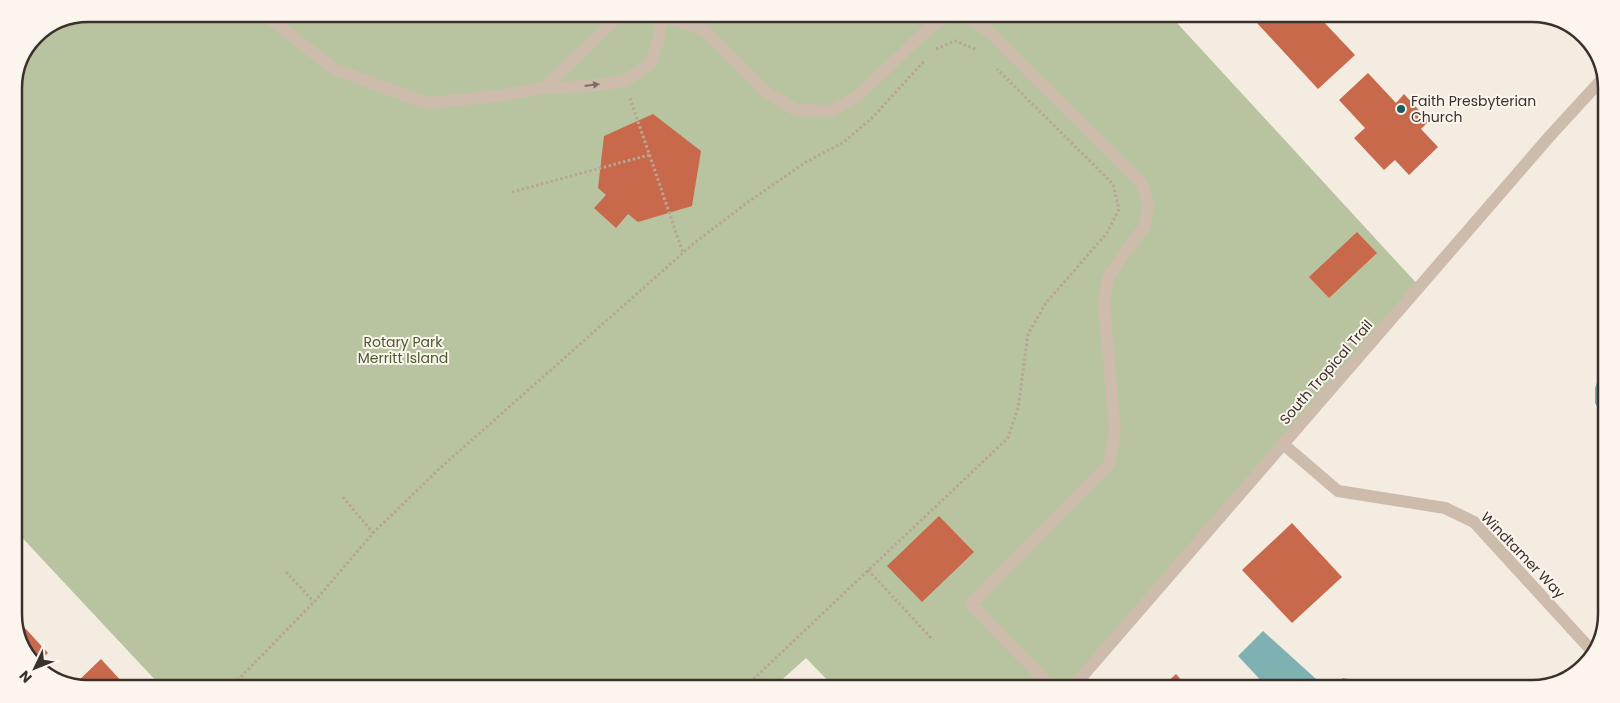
<svg xmlns="http://www.w3.org/2000/svg" width="1620" height="703" font-family="Poppins,sans-serif">
	<style>
		.green { fill: #b8c4a0 }
		.water { fill: #7fb0b2 }
		.building { fill: #c8694b }
		.lines { fill: none; stroke-linecap: round; stroke-linejoin: round }
		.path { stroke: #b9a596; stroke-width: 3; stroke-dasharray: 2.5 2.5; stroke-linecap: butt }
		.minor { stroke: #cdbbac; stroke-width: 12 }
		.oneway { fill: #7d6f65 }
		.poi-dot { fill: #1f5a5e; stroke: #fbf5ee; stroke-width: 2 }
		.labels { text-anchor: middle; dominant-baseline: central; stroke-width: 4; stroke-linejoin: round; paint-order: stroke }
		.poi-label { font-size: 14px; fill: #3b302b; stroke: #fbf5ee; text-anchor: start }
		.park-label { font-size: 14px; fill: #4a5a2e; stroke: #fbf5ee }
		.street-label { font-size: 14px; fill: #3b302b; stroke: #fbf5ee }
		.rim { fill: none; stroke: #3b302b; stroke-width: 2.5 }
	</style>
	<rect width="100%" height="100%" fill="#f4ebe1"/>
	<!-- green -->
	<path class="green" d="M 88,14 L 1182,18 L 1177,23 L 1420,287 L 1069,687 L 834,687 L 806,658 L 775,686 L 159,684 L 14,529 L 14,84 L 36,35 Z"/>
	<!-- water -->
	<path class="water" d="M 1603,365 L 1603,418 L 1595,403 L 1595,388 Z
		M 1263,631 L 1326,688 L 1268,688 L 1238,656 Z
		M 1343,678 L 1402,689 L 1329,688 Z"/>
	<!-- building -->
	<path class="building" d="M 1262,18 L 1321,19 L 1355,55 L 1318,89 L 1257,23 Z
		M 1368,73 L 1396,103 L 1404,94 L 1429,121 L 1421,129 L 1438,147 L 1409,175 L 1395,160 L 1384,170 L 1354,138 L 1365,128 L 1339,100 Z
		M 653,114 L 701,151 L 692,206 L 638,222 L 628,214 L 616,228 L 594,208 L 606,195 L 598,188 L 604,136 Z
		M 1357,232 L 1377,253 L 1329,298 L 1309,277 Z
		M 939,516 L 974,552 L 922,602 L 887,566 Z
		M 1292,523 L 1342,577 L 1292,623 L 1242,570 Z
		M 24,627 L 48,653 L 36,664 L 26,656 L 18,633 Z
		M 101,659 L 124,684 L 75,684 Z
		M 1176,674 L 1188,688 L 1161,688 Z
		M 1201,679 L 1210,688 L 1192,688 Z"/>
	<g class="lines">
		<!-- path -->
		<path class="path" d="M 936,49 L 955,41 L 978,50
			M 630,98 L 683,253
			M 512,192 L 649,155
			M 343,497 L 373,533
			M 868,570 L 933,640
			M 286,572 L 314,602
			M 234,684 L 314,602 L 373,533 L 438,470 L 693,244 L 748,202 L 806,162 L 844,142 L 872,118 L 925,60
			M 746,686 L 1008,438 L 1018,408 L 1028,334 L 1046,303 L 1107,233 L 1119,209 L 1113,184 L 997,69"/>
		<!-- minor -->
		<path class="minor" d="M 264,14 L 334,69 L 426,103 L 498,96 L 544,88 L 619,16
			M 660,16 L 687,24 L 705,31 L 766,92 L 796,110 L 831,111 L 858,96 L 929,28 L 946,17
			M 968,17 L 988,31 L 1141,182 L 1148,203 L 1145,226 L 1123,255 L 1108,278 L 1104,302 L 1115,432 L 1109,464 L 971,604 L 1051,687
			M 1585,40 L 1595,50
			M 544,88 L 587,86 L 625,81 L 650,64 L 658,42 L 662,17
			M 1283,444 L 1338,491 L 1445,508 L 1474,522 L 1593,652
			M 1073,687 L 1549,137 L 1604,77"/>
	</g>
	<!-- one-way arrows -->
	<defs><path id="oneway-solid" d="M-6-.8H1V-3.2L6.5 0L1 3.2V.8H-6Z" transform="scale(1.25)"/></defs>
	<use class="oneway" href="#oneway-solid" transform="translate(592 85) rotate(-7)"/>
	<!-- markers -->
	<circle class="poi-dot" cx="1401" cy="109" r="5"/>
	<g class="labels">
		<!-- poi labels -->
		<g class="poi-label">
			<text x="1411" y="101">Faith Presbyterian<tspan x="1411" dy="16">Church</tspan></text>
		</g>
		<!-- park labels -->
		<g class="park-label">
			<text x="403" y="342">Rotary Park<tspan x="403" dy="16">Merritt Island</tspan></text>
		</g>
		<!-- street labels -->
		<g class="street-label">
			<text transform="translate(1326 372) rotate(-49)">South Tropical Trail</text>
			<text transform="translate(1523 555) rotate(46)">Windtamer Way</text>
		</g>
	</g>
	<!-- crop -->
	<path d="M0 0H1620V703H0ZM88 22H1532A66 66 0 0 1 1598 88V614A66 66 0 0 1 1532 680H88A66 66 0 0 1 22 614V88A66 66 0 0 1 88 22Z" fill="#fbf5ee" fill-rule="evenodd"/>
	<path class="rim" d="M88 22H1532A66 66 0 0 1 1598 88V614A66 66 0 0 1 1532 680H88A66 66 0 0 1 22 614V88A66 66 0 0 1 88 22Z"/>
	<!-- north arrow -->
	<g transform="translate(35 668) rotate(227)" stroke="#fbf5ee" stroke-width="4" paint-order="stroke">
	<path d="M0-4L9 19L0 12L-9 19Z" fill="#3b302b"/>
	<text y="-8" font-size="14" font-weight="bold" text-anchor="middle" fill="#3b302b">N</text>
	</g>
</svg>
